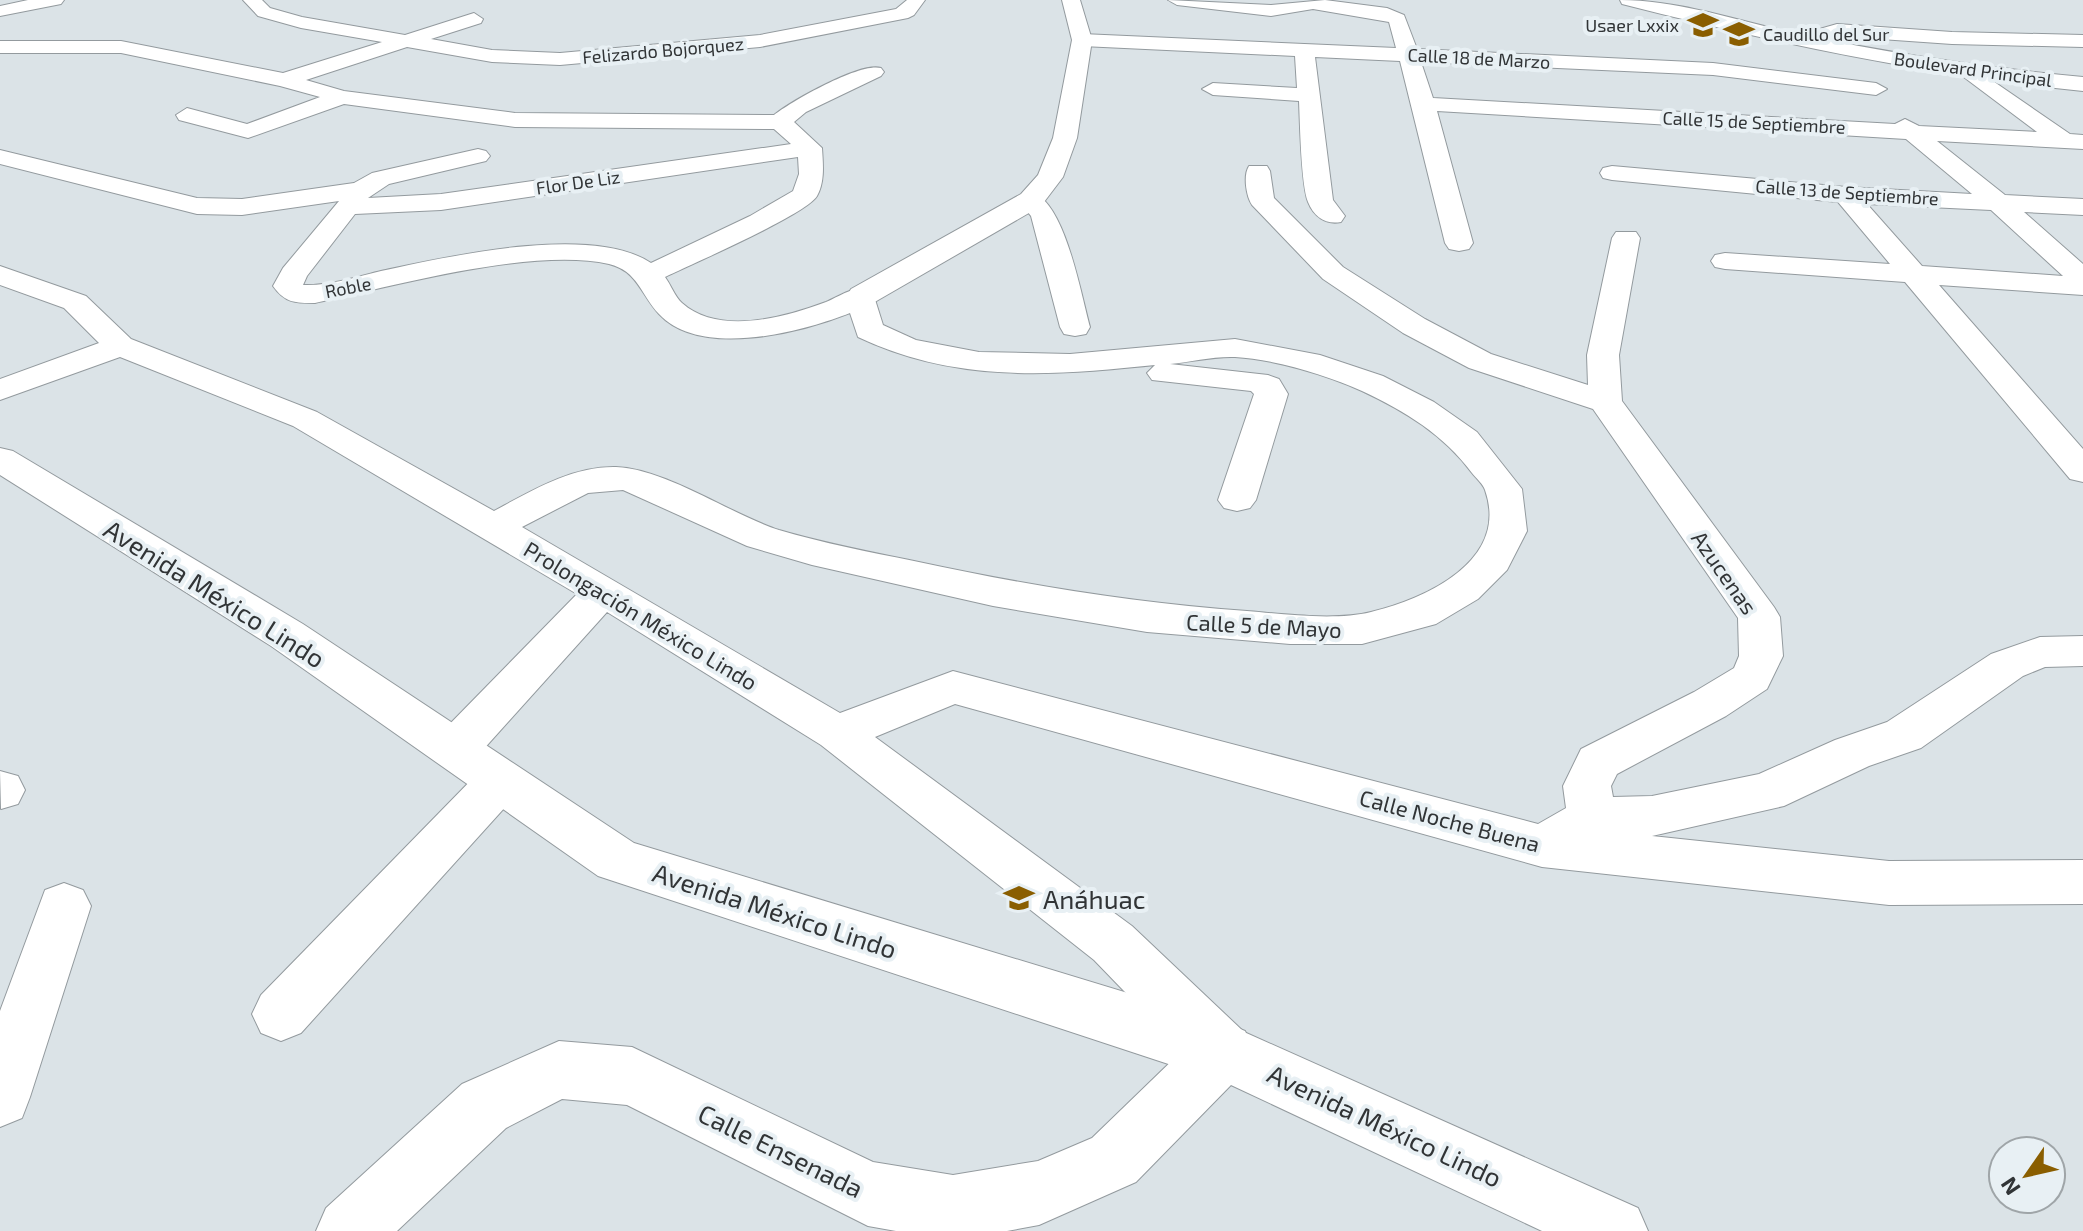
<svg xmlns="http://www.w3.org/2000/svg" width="2083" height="1231" font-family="'Exo 2',sans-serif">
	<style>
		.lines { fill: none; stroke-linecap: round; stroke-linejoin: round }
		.street-casing { stroke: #939a9e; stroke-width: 2 }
		.secondary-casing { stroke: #939a9e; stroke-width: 2 }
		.street { fill: #fff; fill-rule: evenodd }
		.secondary { fill: #fff; fill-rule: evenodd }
		.labels { text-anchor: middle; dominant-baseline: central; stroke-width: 8; stroke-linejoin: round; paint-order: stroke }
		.far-poi-label { font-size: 18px; fill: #313436; stroke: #e8f0f4; text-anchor: end }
		.far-street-label { font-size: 18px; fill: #313436; stroke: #e8f0f4 }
		.street-label { font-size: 22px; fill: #313436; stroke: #e8f0f4 }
		.near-street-label { font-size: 26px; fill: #313436; stroke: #e8f0f4 }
		.near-poi-label { font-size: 26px; fill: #313436; stroke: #e8f0f4; text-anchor: start }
	</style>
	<rect width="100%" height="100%" fill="#dbe3e7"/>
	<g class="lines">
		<!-- street casing -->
		<g class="street-casing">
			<path id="street" d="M 28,0 L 64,0 L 61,4 L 0,16 L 0,6 Z
				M 243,0 L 262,0 L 270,8 L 302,17 L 405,35 L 474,13 L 483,19 L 481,23 L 431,39 L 492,50 L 560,53 L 760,35 L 896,9 L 907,0 L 925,0 L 914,15 L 908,18 L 760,47 L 560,65 L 492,62 L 407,47 L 306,80 L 344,91 L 515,113 L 774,115 C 792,101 860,62 881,68 L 884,72 L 881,76 L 806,112 L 794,122 L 822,148 C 823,164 825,182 817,196 C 807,214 690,265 665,277 C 671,285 675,297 682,303 C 719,336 786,317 826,302 C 842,295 854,285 872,290 L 883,325 L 916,340 L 979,352 L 1070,354 L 1235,339 L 1320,355 L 1383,376 L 1434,402 L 1477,432 L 1522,489 L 1527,531 L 1507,570 L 1478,599 L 1436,624 L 1362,644 L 1290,644 L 1147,632 L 993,606 L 812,565 L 747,546 L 623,490 L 588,493 L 522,527 L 840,713 L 953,671 L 1538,824 L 1566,808 L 1563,786 L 1581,749 L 1694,692 L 1734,668 L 1739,656 L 1738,618 L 1593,409 L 1469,368 L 1403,333 L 1323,279 L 1252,205 C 1246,196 1243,175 1249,166 L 1267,166 L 1270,171 L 1274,198 L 1343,267 L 1425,319 L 1491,354 L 1588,385 L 1587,355 L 1612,238 L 1616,232 L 1636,232 L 1640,238 L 1619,355 L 1622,401 L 1774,607 L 1780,617 L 1783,656 L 1767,689 L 1726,716 L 1617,774 L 1611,786 L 1613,797 L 1652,796 L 1759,774 L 1835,740 L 1887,722 L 1991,654 L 2040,637 L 2083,636 L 2083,666 L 2045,667 L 2023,676 L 1921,748 L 1869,766 L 1784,806 L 1652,836 L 1889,861 L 2083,860 L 2083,904 L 1889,905 L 1542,867 L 955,704 L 875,737 L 1132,926 L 1244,1032 L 1638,1208 L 1648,1231 L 1542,1231 L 1231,1085 L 1136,1182 L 1039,1225 L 1007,1231 L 896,1231 L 868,1226 L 627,1105 L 562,1099 L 506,1128 L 397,1231 L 316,1231 L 326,1208 L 462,1084 L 559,1041 L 632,1047 L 873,1162 L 953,1175 L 1038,1161 L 1092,1138 L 1182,1051 L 1094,960 L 821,745 L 607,612 L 472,762 L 455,767 L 438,762 L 431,749 L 438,736 L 577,594 L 293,426 L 120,357 L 0,400 L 0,379 L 99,343 L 64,308 L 0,285 L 0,266 L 86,296 L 131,339 L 317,412 L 494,511 C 531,491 572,466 616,467 C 666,469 730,514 779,530 C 823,543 869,552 914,561 C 1025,585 1134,603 1247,611 C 1283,614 1335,621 1371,612 C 1425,599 1510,561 1485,490 C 1483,484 1476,478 1472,473 C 1444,435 1405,411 1362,391 C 1327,375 1273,359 1235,357 C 1214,356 1191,362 1170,364 L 1268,375 L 1279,379 L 1288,394 L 1256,500 L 1250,508 L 1237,511 L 1224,508 L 1218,500 L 1254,394 L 1251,391 L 1152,380 L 1147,373 L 1155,365 C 1050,376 955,383 858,337 L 850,313 C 802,332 701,359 659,314 C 641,295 638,271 609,264 C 532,247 394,286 315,303 C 295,303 285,303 273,286 L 283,268 L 339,201 L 242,215 L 197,214 L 0,164 L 0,150 L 197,198 L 242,199 L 354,183 L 372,173 L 478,149 L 486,151 L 490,156 L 486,161 L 389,184 L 368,198 L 441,194 L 791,144 L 774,129 L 515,127 L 344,104 L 248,138 L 179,120 L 176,115 L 187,108 L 247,124 L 320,97 L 280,86 L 121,53 L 0,53 L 0,41 L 121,41 L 283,73 L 382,42 L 301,28 L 258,16 ZM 798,157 L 799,174 L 793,191 L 750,216 L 651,263 C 591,223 447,257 381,271 C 356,277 329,286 303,285 L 307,276 L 355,214 L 441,210 Z
				M 1168,0 L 1271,5 L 1325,0 L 1387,8 L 1404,15 L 1417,49 L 1713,63 L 1876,83 L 1887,89 L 1876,95 L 1713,75 L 1421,62 L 1433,98 L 1895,124 L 1905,119 L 1919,126 L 2037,132 L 1957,72 L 1960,68 L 1974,68 L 2070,134 L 2083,135 L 2083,149 L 1937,141 L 2005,195 L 2083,199 L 2083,215 L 2024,212 L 2083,264 L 2083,295 L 1939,285 L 2083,449 L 2083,482 L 2070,479 L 1905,282 L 1725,269 L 1715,267 L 1711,261 L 1715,255 L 1725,253 L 1890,264 L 1838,202 L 1612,180 L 1603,178 L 1600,173 L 1603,168 L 1612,166 L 1846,187 L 1972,194 L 1906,139 L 1437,111 L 1473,243 L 1469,249 L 1459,251 L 1449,249 L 1445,243 L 1400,61 L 1315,57 L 1333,200 L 1345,216 L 1341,222 C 1326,225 1314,217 1308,202 C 1301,185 1300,123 1299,101 L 1213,95 L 1202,89 L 1213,83 L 1297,88 L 1295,56 L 1082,46 L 1072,40 L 1082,34 L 1396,48 L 1389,22 L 1313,9 L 1271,16 L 1177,5 ZM 1867,204 L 1991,210 L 2063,276 L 1922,266 Z
				M 1837,24 L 1952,32 L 2083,35 L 2083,47 L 1952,44 L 1838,36 L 1802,46 L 1792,40 L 1795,36 Z
				M 1031,192 C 1065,201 1081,295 1090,327 L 1086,334 L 1075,336 L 1064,334 L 1060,327 L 1031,216 L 1018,200 L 1022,195 Z
				M 500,762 L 517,768 L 524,781 L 517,794 L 301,1033 L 281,1041 L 261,1033 L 252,1014 L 261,995 L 483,768 Z
				M 0,771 L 18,776 L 25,790 L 18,804 L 1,809 Z
				M 64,883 L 83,890 L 91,906 L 30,1097 L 22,1118 L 0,1127 L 0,1011 L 45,890 Z"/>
		</g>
		<!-- secondary casing -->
		<g class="secondary-casing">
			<path id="secondary" d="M 1062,0 L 1080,0 L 1092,40 L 1077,138 L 1063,177 L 1041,206 L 873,303 L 862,305 L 851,303 L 847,296 L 851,289 L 1021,194 L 1038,175 L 1053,138 L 1072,40 Z
				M 1620,0 C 1680,0 1740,22 1799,34 C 1893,54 1987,68 2083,77 L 2083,91 C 1927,75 1775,43 1622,4 Z
				M 0,448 L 13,451 L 303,624 L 634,843 L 1223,1022 L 1245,1031 L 1254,1052 L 1245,1073 L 1223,1082 L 598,876 L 271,646 L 0,475 Z"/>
		</g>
		<!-- street -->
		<use href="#street" class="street"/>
		<!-- secondary -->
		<use href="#secondary" class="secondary"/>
	</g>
	<!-- icons -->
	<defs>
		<g id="school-bare" transform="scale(2.4)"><path d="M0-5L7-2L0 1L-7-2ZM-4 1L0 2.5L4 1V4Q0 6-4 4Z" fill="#8a5e00" stroke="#e8f0f4" stroke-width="2.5" paint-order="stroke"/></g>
	</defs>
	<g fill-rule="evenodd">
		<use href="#school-bare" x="1703" y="25"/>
		<use href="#school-bare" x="1739" y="34"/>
		<use href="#school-bare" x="1019" y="898"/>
	</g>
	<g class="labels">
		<!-- far-poi labels -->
		<g class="far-poi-label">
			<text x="1679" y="25">Usaer Lxxix</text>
			<text x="1763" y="34" text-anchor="start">Caudillo del Sur</text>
		</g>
		<!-- far-street labels -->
		<g class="far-street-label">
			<text transform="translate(663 50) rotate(-5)">Felizardo Bojorquez</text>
			<text transform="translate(1479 58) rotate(3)">Calle 18 de Marzo</text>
			<text transform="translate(1973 69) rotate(8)">Boulevard Principal</text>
			<text transform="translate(1754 122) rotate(3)">Calle 15 de Septiembre</text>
			<text transform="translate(578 182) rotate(-8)">Flor De Liz</text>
			<text transform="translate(1847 192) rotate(4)">Calle 13 de Septiembre</text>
			<text transform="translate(348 287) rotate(-11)">Roble</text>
		</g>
		<!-- street labels -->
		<g class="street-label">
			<text transform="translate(1725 572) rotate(55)">Azucenas</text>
			<text transform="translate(641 615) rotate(31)">Prolongación México Lindo</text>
			<text transform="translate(1264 625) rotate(3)">Calle 5 de Mayo</text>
			<text transform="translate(1450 820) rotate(15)">Calle Noche Buena</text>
		</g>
		<!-- near-street labels -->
		<g class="near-street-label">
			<text transform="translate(215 593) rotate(32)">Avenida México Lindo</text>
			<text transform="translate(775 910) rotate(18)">Avenida México Lindo</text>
			<text transform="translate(1385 1125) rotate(25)">Avenida México Lindo</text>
			<text transform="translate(781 1150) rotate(26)">Calle Ensenada</text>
		</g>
		<!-- near-poi labels -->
		<g class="near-poi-label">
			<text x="1043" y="898">Anáhuac</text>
		</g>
	</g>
	<!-- north arrow -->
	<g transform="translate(2027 1175) rotate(236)"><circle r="38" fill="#e8f0f4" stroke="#9fa5a8" stroke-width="2"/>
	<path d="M0-6L14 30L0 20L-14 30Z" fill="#8a5e00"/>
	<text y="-12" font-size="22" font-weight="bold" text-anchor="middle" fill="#313436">N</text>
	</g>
</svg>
